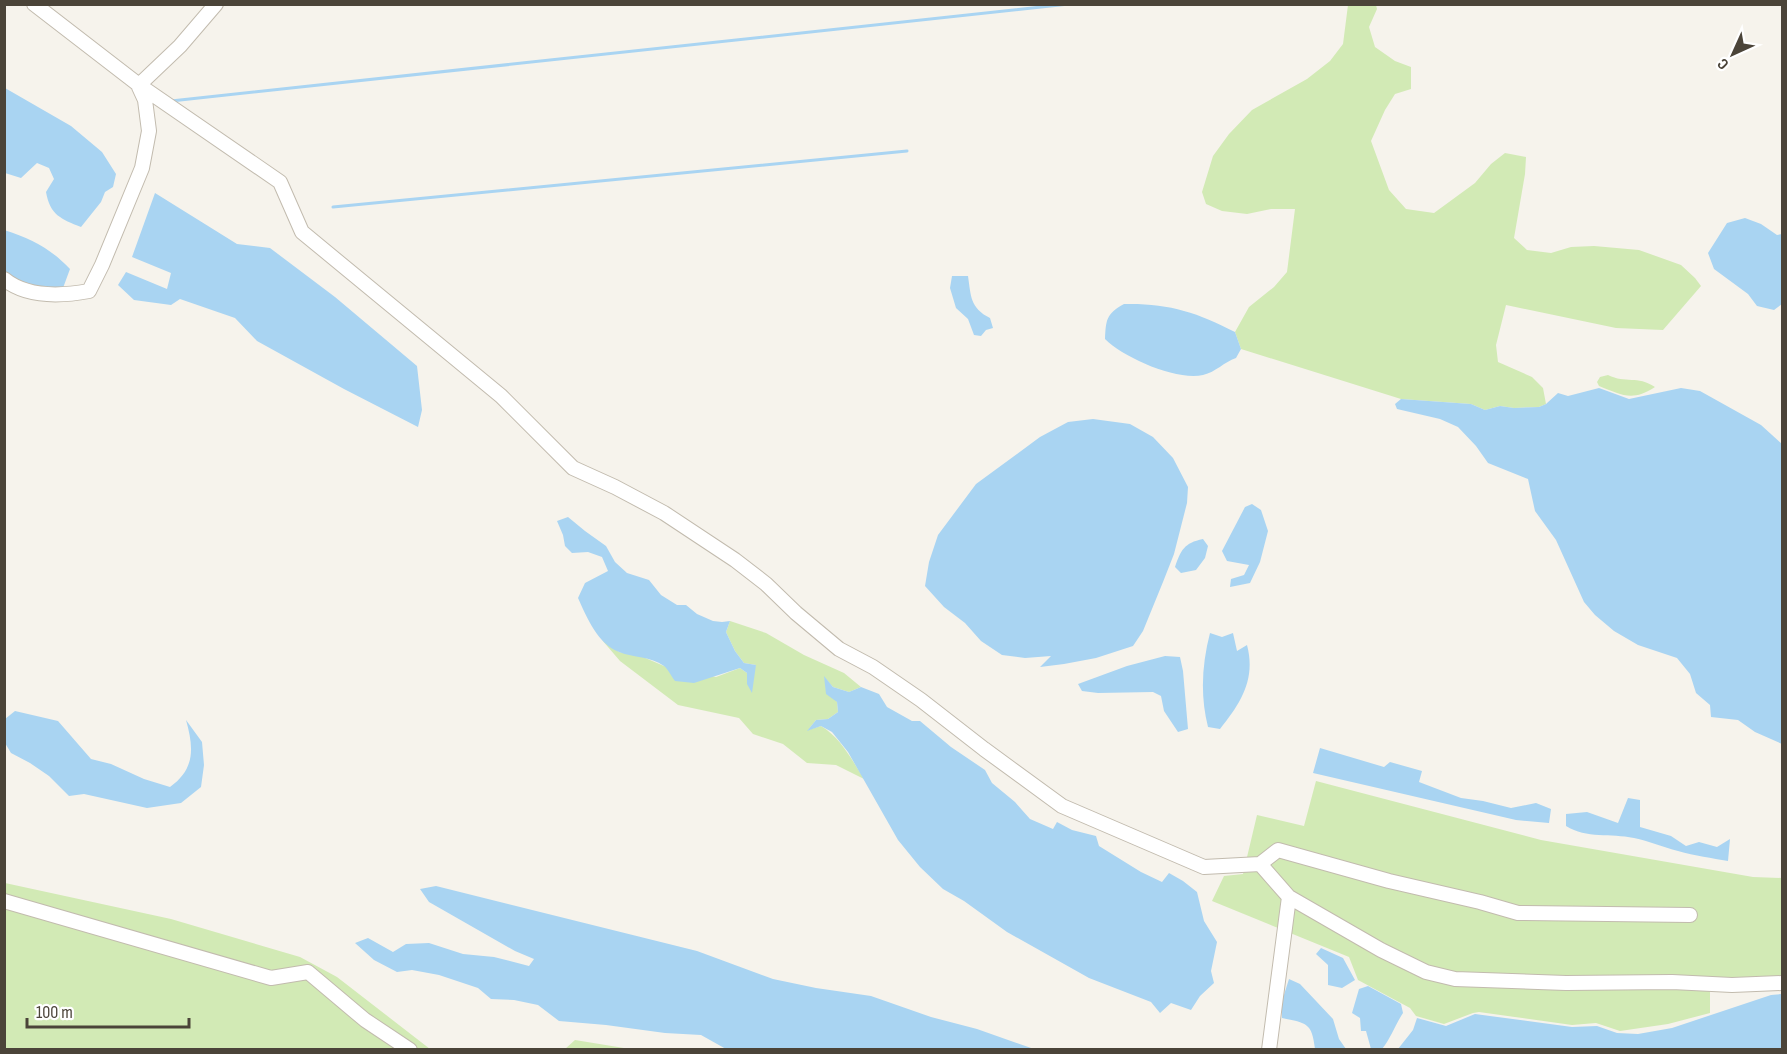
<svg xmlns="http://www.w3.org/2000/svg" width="1787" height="1054" font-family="'Sofia Sans Condensed',sans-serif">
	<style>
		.green { fill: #d2eab5 }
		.water { fill: #a9d4f2 }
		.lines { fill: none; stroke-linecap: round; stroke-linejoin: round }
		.stream { stroke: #a9d4f2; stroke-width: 3 }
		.minor-casing { stroke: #c2bbae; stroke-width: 16 }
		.minor { stroke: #fff; stroke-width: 14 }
	</style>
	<rect width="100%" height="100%" fill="#f6f3ec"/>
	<!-- green -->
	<path class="green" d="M 1348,5 L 1376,5 L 1377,9 L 1369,27 L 1375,47 L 1395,61 L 1411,67 L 1411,89 L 1395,94 L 1385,110 L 1371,141 L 1389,190 L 1406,209 L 1434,213 L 1475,183 L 1491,164 L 1505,153 L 1526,157 L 1525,174 L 1514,238 L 1527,250 L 1551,253 L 1571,247 L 1594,246 L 1639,250 L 1681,265 L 1695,278 L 1701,286 L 1663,330 L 1616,328 L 1506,305 L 1496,345 L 1498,362 L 1532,377 L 1543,388 L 1546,404 L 1539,407 L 1514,408 L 1500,406 L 1485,410 L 1471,404 L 1401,399 L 1241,349 L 1235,332 L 1249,307 L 1274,287 L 1287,272 L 1295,209 L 1271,209 L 1247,214 L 1222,211 L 1206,204 L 1202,192 L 1213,156 L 1229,134 L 1252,110 L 1307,79 L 1330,61 L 1343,44 Z
		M 1608,375 C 1626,384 1637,375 1655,387 C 1632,402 1622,395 1599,386 L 1597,382 L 1600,377 Z
		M 730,621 L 766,633 L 804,655 L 844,673 L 861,687 L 849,692 L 833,687 L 824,677 L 837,702 L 838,712 L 828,719 L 816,720 L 808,730 L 821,726 C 841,738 852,760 864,779 L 836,765 L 807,763 L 783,744 L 753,734 L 739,718 L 678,705 L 620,661 L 602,640 L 619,652 L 643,657 L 664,666 L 716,677 L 740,668 L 747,673 L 747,684 L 756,665 L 744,663 L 735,651 L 726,632 Z
		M 1316,781 L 1541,840 L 1753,877 L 1782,878 L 1782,982 L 1710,983 L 1710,1013 L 1668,1024 L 1620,1031 L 1596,1023 L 1572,1025 L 1479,1012 L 1473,1013 L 1444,1024 L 1416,1016 L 1410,1008 L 1358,980 L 1349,957 L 1212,901 L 1224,876 L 1243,874 L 1257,815 L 1304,826 Z
		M 5,883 L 171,919 L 300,957 L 337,977 L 430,1049 L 5,1050 Z
		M 575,1040 L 630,1049 L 565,1049 Z"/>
	<!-- water -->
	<path class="water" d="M 5,88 L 71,126 L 102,152 L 116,174 L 113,187 L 105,192 L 101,202 L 81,227 C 61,219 50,215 46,192 L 54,179 L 49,168 L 37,163 L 21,178 L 5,173 Z
		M 155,193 L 237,244 L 270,248 L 335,297 L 417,366 L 422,410 L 418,427 L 344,389 L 257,341 L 235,318 L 180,299 L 171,305 L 134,300 L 118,285 L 126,272 L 167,289 L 171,273 L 132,257 Z
		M 1745,218 L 1761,224 L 1777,235 L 1782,234 L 1782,304 L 1774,310 L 1757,306 L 1748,294 L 1714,269 L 1708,253 L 1727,223 Z
		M 4,230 C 32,239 50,248 70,269 L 63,288 C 39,290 24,290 5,274 Z
		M 952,276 L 968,276 C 971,296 970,308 990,318 L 993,328 L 986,330 L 981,336 L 974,335 L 968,319 L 956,308 L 950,288 Z
		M 1124,304 C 1167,303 1197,312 1235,332 L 1241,349 L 1236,358 C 1224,362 1216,372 1203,375 C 1177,381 1124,358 1105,339 C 1106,320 1106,314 1124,304 Z
		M 1599,388 L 1629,399 L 1681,388 L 1700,391 L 1761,425 L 1782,444 L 1782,744 L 1755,732 L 1738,720 L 1711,717 L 1710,705 L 1696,693 L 1690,674 L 1677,658 L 1638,645 L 1614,631 L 1595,615 L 1584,602 L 1556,540 L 1535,511 L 1528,479 L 1488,463 L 1476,446 L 1458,427 L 1440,419 L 1397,409 L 1395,404 L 1401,399 L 1471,404 L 1485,410 L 1500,406 L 1514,408 L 1539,407 L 1546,404 L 1558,393 L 1568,396 Z
		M 1093,419 L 1130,424 L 1153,437 L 1173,458 L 1188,487 L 1187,503 L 1174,554 L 1163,582 L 1143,631 L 1133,646 L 1096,658 L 1064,664 L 1040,667 L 1051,656 L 1025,658 L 1002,655 L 981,641 L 965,623 L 944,607 L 925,586 L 929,562 L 938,535 L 976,484 L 1040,437 L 1068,422 Z
		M 1252,504 L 1261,510 L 1268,531 L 1260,562 L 1250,583 L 1230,587 L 1231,579 L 1244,575 L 1249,565 L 1227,561 L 1222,551 L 1245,507 Z
		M 568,517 L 585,531 L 606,546 L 615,562 L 627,573 L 649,580 L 661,595 L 677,605 L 686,605 L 697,614 L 713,621 L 722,622 L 730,621 L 726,632 L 735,651 L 744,663 L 756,665 L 752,693 L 747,684 L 747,673 L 740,668 L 694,683 L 675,681 C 671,676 668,669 664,666 C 650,656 634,658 619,652 C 598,644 587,618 578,598 L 585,583 L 608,571 L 602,557 L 588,552 L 572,553 L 565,546 L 563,535 L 557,521 Z
		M 1203,539 L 1208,546 L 1205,558 L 1196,570 L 1181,573 L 1175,567 C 1181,550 1184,543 1203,539 Z
		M 1210,633 L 1222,637 L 1233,633 L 1237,651 L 1247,645 C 1256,679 1241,703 1220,729 L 1208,727 C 1200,695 1202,664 1210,633 Z
		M 1165,656 L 1180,657 L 1183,671 L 1188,729 L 1178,732 L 1164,711 L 1161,696 L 1153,692 L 1098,693 L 1082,691 L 1078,684 L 1127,666 Z
		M 824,676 L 833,687 L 849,692 L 861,687 L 879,694 L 887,707 L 912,721 L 920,721 L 951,747 L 985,770 L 992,783 L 1015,802 L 1030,819 L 1053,829 L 1057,822 L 1072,830 L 1096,836 L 1099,846 L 1141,872 L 1162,882 L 1169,873 L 1183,881 L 1197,892 L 1204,921 L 1217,942 L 1211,971 L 1214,983 L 1200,996 L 1191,1010 L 1171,1003 L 1160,1013 L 1151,1002 L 1089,978 L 1007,932 L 964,901 L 943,889 L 920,867 L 898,840 L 848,752 L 832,732 L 821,726 L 807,731 L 816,720 L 828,719 L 838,712 L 837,702 L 826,694 Z
		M 15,711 L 58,721 L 91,759 L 111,764 L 144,779 L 170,787 C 195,769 194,748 186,720 L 202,742 L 204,765 L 201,787 L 181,803 L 147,808 L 84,794 L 69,796 L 49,776 L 30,763 L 11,753 L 5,743 L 5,719 Z
		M 1320,748 L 1384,767 L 1390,762 L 1422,771 L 1419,782 L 1461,798 L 1483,801 L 1511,808 L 1536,803 L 1551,809 L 1549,823 L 1516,820 L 1313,773 Z
		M 1628,798 L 1640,800 L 1640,827 L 1671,836 L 1686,846 L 1699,842 L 1717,847 L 1730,839 L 1728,861 C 1712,858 1695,856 1678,851 C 1663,847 1649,841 1634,838 C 1610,833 1587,839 1566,826 L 1566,814 L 1587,812 L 1618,823 Z
		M 436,886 L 697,951 L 773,979 L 816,988 L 871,996 L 931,1017 L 977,1029 L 1034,1049 L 726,1049 L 701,1035 L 665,1033 L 606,1025 L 559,1021 L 538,1005 L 514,1000 L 491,999 L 478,988 L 439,975 L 412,970 L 397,972 L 374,960 L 355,943 L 368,938 L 393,952 L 406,944 L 429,943 L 463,954 L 494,957 L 529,966 L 534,959 L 515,951 L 429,902 L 420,889 Z
		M 1321,948 L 1343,958 L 1355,980 L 1342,988 L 1328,985 L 1328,965 L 1316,954 Z
		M 1289,979 L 1300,984 L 1333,1019 L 1339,1039 L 1346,1049 L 1315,1049 C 1312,1023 1307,1023 1282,1018 L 1282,1001 Z
		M 1368,986 L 1401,1004 L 1403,1013 C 1395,1025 1391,1038 1382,1049 L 1371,1049 L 1366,1031 L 1361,1031 L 1360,1018 L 1352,1013 L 1359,989 Z
		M 1782,994 L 1782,1049 L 1398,1049 L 1413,1030 L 1417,1018 L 1446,1026 L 1475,1014 L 1572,1027 L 1597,1026 L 1617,1033 L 1638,1034 L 1672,1028 L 1771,995 Z"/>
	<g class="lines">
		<!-- stream -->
		<path class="stream" d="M 171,101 L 1069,4
			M 333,207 L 907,151"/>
		<!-- minor casing -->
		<g class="minor-casing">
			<path id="minor" d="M 34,4 L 139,85 L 280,182 L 302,232 L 501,396 L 573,468 L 615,487 L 664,513 L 735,560 L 766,584 L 796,613 L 839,649 L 873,667 L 921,700 L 984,749 L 1062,806 L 1204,867 L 1260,864 L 1278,850 L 1389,881 L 1480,902 L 1518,913 L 1690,915
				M 139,85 L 180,46 L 216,4
				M 4,279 C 27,298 62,296 89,291 L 102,265 L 142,168 L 149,131 L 145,100 L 139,87
				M 1260,864 L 1289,897 L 1269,1050
				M 1289,897 L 1381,950 L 1426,972 L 1455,979 L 1566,983 L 1672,982 L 1732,985 L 1782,983
				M 4,901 L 271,978 L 308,972 L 365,1020 L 410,1050"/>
		</g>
		<!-- minor -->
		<use href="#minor" class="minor"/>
	</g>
	<!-- border -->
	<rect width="1787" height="1054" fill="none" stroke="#4b4439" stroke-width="12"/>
	<!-- north arrow -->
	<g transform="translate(1733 54) rotate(225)" stroke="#ffffff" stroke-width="4.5" paint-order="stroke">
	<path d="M0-4.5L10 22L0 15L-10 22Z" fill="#4b4439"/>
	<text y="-9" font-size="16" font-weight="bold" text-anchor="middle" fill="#4b4439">С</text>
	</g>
	<!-- scale -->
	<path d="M27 1018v9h162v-9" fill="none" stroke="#4b4439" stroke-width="3"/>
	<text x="36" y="1018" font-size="18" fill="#4b4439" stroke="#ffffff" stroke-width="4.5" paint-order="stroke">100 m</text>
</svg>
